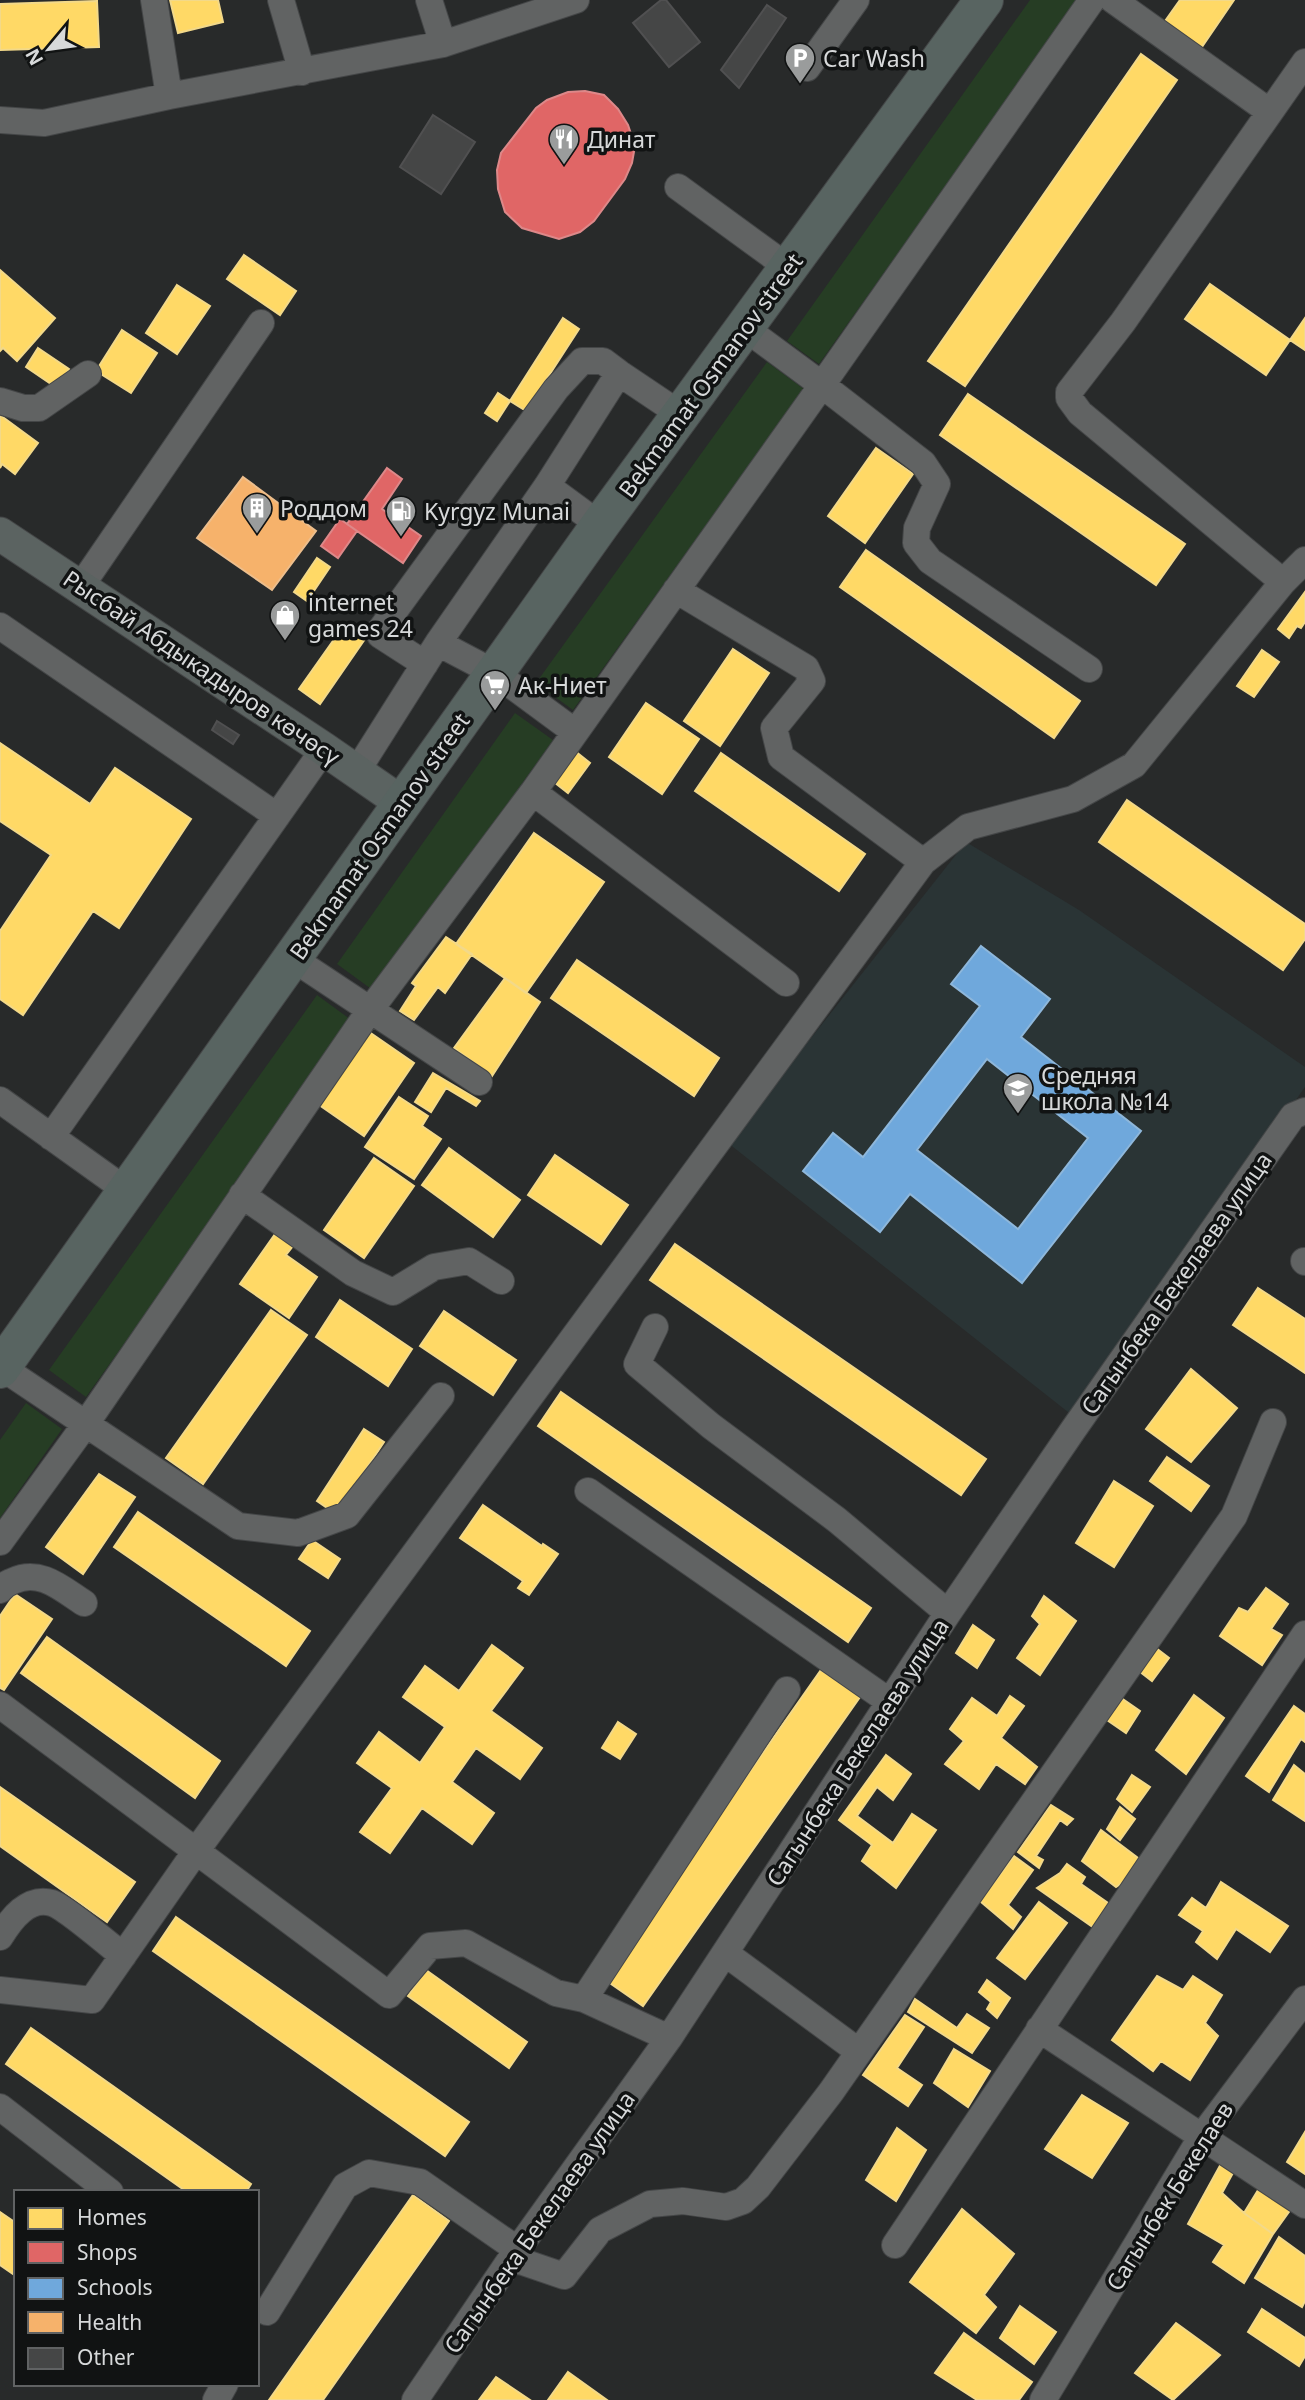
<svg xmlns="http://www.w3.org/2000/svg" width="1305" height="2400" font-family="'Noto Sans',sans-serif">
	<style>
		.built { fill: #2a3435 }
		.green { fill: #263d24 }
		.homes { fill: #ffd966; stroke: #f3d989; stroke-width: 2 }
		.shops { fill: #e06666; stroke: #dd8889; stroke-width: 2 }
		.schools { fill: #6fa8dc; stroke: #8eb7db; stroke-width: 2; fill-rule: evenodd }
		.health { fill: #f6b26b; stroke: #edbe8c; stroke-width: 2 }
		.building { fill: #454646; stroke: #505051; stroke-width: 2 }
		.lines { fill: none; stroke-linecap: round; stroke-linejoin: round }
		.minor-casing { stroke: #444647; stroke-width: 28 }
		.major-casing { stroke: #444647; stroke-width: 35 }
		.highway-casing { stroke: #444647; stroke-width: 40 }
		.minor { stroke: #616363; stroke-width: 26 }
		.major { stroke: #5b6361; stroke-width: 33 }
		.highway { stroke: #586461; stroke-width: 38 }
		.labels { text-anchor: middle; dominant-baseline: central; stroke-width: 7; stroke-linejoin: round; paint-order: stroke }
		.poi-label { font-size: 23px; fill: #d7d9da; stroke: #111313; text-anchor: start }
		.street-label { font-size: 23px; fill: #d7d9da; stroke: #111313 }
	</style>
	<rect width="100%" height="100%" fill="#282a2a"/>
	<!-- built -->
	<path class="built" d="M 966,842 L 1079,910 L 1305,1067 L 1305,1087 L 1073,1416 L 728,1143 Z"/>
	<!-- green -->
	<path class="green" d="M 1030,0 L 1078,0 L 819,364 L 787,341 Z
		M 767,362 L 804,389 L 573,710 L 536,683 Z
		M 515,713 L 553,740 L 374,991 L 337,964 Z
		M 317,995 L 354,1022 L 86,1397 L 49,1370 Z
		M 26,1403 L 62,1429 L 0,1518 L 0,1440 Z"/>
	<!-- homes -->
	<path class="homes" d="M 170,0 L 218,0 L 223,22 L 178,33 Z
		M 1180,0 L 1234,0 L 1195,57 L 1158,31 Z
		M 97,1 L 99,47 L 0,50 L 0,4 Z
		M 1141,54 L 1177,80 L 965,386 L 928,361 Z
		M 244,255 L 296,291 L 280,315 L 227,279 Z
		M 0,270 L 55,318 L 17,361 L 3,348 L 0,351 Z
		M 1210,284 L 1290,340 L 1266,375 L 1185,319 Z
		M 177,285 L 210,306 L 177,354 L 146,333 Z
		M 563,318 L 579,329 L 526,411 L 510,401 Z
		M 1305,318 L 1305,350 L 1290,340 Z
		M 122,330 L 157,353 L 131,393 L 96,371 Z
		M 38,348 L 69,369 L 57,388 L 26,367 Z
		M 498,393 L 510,401 L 497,421 L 485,413 Z
		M 968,394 L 1185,544 L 1156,585 L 940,435 Z
		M 0,415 L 38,443 L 15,474 L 2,464 L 0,468 Z
		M 876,448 L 913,474 L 865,543 L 828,516 Z
		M 866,550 L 1080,701 L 1054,738 L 840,587 Z
		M 317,558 L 330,567 L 307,601 L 294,592 Z
		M 1305,592 L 1305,622 L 1301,628 L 1297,626 L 1289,638 L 1278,629 Z
		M 345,624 L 365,639 L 320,704 L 299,689 Z
		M 733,649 L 769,673 L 720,746 L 684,721 Z
		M 1262,650 L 1279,662 L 1254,697 L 1237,686 Z
		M 646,703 L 699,739 L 662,794 L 609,757 Z
		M 0,743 L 90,804 L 115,768 L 191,819 L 119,928 L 93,911 L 23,1015 L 0,999 L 0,931 L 51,855 L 0,821 Z
		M 575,751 L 590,763 L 568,793 L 545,775 Z
		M 721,753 L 865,854 L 839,891 L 695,791 Z
		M 1127,800 L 1305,924 L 1305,939 L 1283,970 L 1099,842 Z
		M 534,833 L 604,882 L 526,993 L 456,944 Z
		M 446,937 L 472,954 L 445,993 L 438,987 L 414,1020 L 400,1011 L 416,986 L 412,983 Z
		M 577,960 L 719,1058 L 694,1096 L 551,998 Z
		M 505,978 L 540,1002 L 492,1076 L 454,1048 Z
		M 362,1027 L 414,1063 L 364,1136 L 312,1100 Z
		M 433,1073 L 480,1101 L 476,1106 L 446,1088 L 431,1112 L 415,1102 Z
		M 399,1097 L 428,1116 L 422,1126 L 441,1139 L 414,1179 L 365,1147 Z
		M 449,1148 L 520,1200 L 493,1237 L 422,1185 Z
		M 555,1155 L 628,1205 L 601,1244 L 528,1195 Z
		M 374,1158 L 414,1186 L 364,1258 L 324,1230 Z
		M 275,1234 L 293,1246 L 286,1255 L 317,1277 L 289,1318 L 240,1284 Z
		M 675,1244 L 986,1459 L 961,1495 L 650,1280 Z
		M 1258,1288 L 1305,1319 L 1305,1373 L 1233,1325 Z
		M 340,1300 L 412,1349 L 388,1386 L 316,1337 Z
		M 271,1310 L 307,1335 L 203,1484 L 166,1458 Z
		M 444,1311 L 516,1360 L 493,1395 L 420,1346 Z
		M 1191,1369 L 1237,1408 L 1191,1462 L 1146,1429 Z
		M 561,1392 L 871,1608 L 848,1642 L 538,1426 Z
		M 364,1429 L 384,1442 L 336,1514 L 317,1501 Z
		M 1167,1457 L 1209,1486 L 1191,1511 L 1150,1481 Z
		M 99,1474 L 135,1497 L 83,1574 L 46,1547 Z
		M 1114,1481 L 1153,1506 L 1114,1567 L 1076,1543 Z
		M 483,1505 L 542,1546 L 543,1544 L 558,1554 L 529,1595 L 518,1588 L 523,1581 L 460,1538 Z
		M 138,1512 L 310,1631 L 286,1666 L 114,1547 Z
		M 312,1540 L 340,1559 L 328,1578 L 299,1559 Z
		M 1266,1588 L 1288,1604 L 1271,1629 L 1282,1635 L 1262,1665 L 1220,1636 L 1239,1608 L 1248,1612 Z
		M 15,1594 L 52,1619 L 4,1690 L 0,1688 L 0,1616 Z
		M 1044,1596 L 1076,1621 L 1040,1675 L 1017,1658 L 1040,1624 L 1032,1616 Z
		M 973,1625 L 994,1640 L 977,1668 L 956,1653 Z
		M 47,1637 L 220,1761 L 195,1798 L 21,1673 Z
		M 492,1645 L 523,1668 L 491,1711 L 542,1748 L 520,1779 L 476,1748 L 452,1782 L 494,1813 L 472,1844 L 422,1808 L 390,1853 L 360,1832 L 392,1788 L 357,1763 L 379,1732 L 420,1763 L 445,1727 L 403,1697 L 425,1666 L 459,1691 Z
		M 1156,1648 L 1169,1658 L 1152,1681 L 1139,1671 Z
		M 821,1670 L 860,1697 L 643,2006 L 604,1979 Z
		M 1117,1695 L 1140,1711 L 1126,1733 L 1104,1718 Z
		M 1194,1695 L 1224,1718 L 1186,1774 L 1156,1750 Z
		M 1010,1696 L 1024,1706 L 1001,1738 L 1037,1767 L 1025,1784 L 996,1764 L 979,1789 L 945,1764 L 964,1741 L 950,1729 L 972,1698 L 997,1716 Z
		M 1294,1706 L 1305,1714 L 1305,1742 L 1301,1739 L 1269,1792 L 1246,1776 Z
		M 618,1722 L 636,1734 L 620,1759 L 602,1748 Z
		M 886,1755 L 911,1774 L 893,1800 L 877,1787 L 857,1816 L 893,1843 L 912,1814 L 936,1830 L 896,1888 L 862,1861 L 872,1845 L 839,1820 Z
		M 1294,1765 L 1305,1774 L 1305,1821 L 1273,1800 Z
		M 1132,1775 L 1150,1787 L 1132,1812 L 1117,1799 Z
		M 0,1787 L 135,1882 L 107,1922 L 0,1846 Z
		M 1051,1805 L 1073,1819 L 1067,1825 L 1060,1820 L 1036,1856 L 1043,1860 L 1039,1868 L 1018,1852 Z
		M 1120,1807 L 1135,1819 L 1120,1840 L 1107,1829 Z
		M 1101,1830 L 1142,1861 L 1131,1877 L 1116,1887 L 1082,1861 Z
		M 1014,1856 L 1033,1870 L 1008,1905 L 1021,1917 L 1013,1929 L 980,1901 Z
		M 1067,1864 L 1085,1877 L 1081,1884 L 1111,1905 L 1097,1930 L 1037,1888 L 1060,1873 Z
		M 1221,1882 L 1288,1926 L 1270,1952 L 1236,1929 L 1217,1959 L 1196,1942 L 1203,1931 L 1179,1915 L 1192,1898 L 1206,1908 Z
		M 1039,1902 L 1067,1923 L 1025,1979 L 997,1958 Z
		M 176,1917 L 469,2122 L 445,2156 L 153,1951 Z
		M 426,1970 L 527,2042 L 509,2068 L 408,1996 Z
		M 1157,1976 L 1183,1990 L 1193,1976 L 1222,1995 L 1205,2023 L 1218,2036 L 1190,2080 L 1161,2061 L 1153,2071 L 1112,2040 Z
		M 987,1980 L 1010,1998 L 997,2018 L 987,2009 L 991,2002 L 979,1992 Z
		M 915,1999 L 957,2028 L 967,2014 L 989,2028 L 972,2053 L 908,2012 Z
		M 905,2015 L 924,2027 L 897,2068 L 922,2085 L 908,2106 L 863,2075 Z
		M 31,2028 L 251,2184 L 246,2192 L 187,2192 L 6,2064 Z
		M 954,2049 L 990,2071 L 968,2107 L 934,2083 Z
		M 1082,2095 L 1128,2123 L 1092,2178 L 1045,2149 Z
		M 897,2128 L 926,2150 L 896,2201 L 866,2180 Z
		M 1305,2132 L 1305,2174 L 1287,2162 Z
		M 1222,2162 L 1234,2171 L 1222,2193 L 1244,2213 L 1273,2234 L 1244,2283 L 1213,2262 L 1224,2245 L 1188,2224 Z
		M 1260,2187 L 1291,2209 L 1273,2234 L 1244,2213 Z
		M 413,2195 L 449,2221 L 323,2400 L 269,2400 Z
		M 962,2209 L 1014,2254 L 984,2295 L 996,2307 L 976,2333 L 910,2282 Z
		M 0,2212 L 16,2223 L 16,2276 L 0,2265 Z
		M 1279,2237 L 1305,2256 L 1305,2301 L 1302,2307 L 1255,2278 Z
		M 1020,2306 L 1056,2332 L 1034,2364 L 1000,2338 Z
		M 1262,2309 L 1305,2338 L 1305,2356 L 1299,2366 L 1248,2332 Z
		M 1176,2323 L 1220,2355 L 1173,2400 L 1135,2373 Z
		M 964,2333 L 1032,2382 L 1019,2400 L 977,2400 L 935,2373 Z
		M 568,2372 L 607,2400 L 548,2400 Z
		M 496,2377 L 530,2400 L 479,2400 Z"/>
	<!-- shops -->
	<path class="shops" d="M 585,91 L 604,95 L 618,109 L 628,125 L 635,146 L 632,163 L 625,179 L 594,221 L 580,232 L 559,239 L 522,228 L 505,212 L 498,189 L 497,170 L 501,153 L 536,108 L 547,100 L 568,92 Z
		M 387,468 L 402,479 L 382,509 L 421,536 L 403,563 L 347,524 Z
		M 340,519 L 357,531 L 338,558 L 321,546 Z"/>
	<!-- schools -->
	<path class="schools" d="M 981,946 L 1050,999 L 1021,1037 L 1141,1131 L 1022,1283 L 910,1194 L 880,1232 L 803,1171 L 833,1133 L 863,1157 L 980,1006 L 951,984 ZM 987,1059 L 1088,1138 L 1018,1229 L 917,1150 Z"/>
	<!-- health -->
	<path class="health" d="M 243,477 L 316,531 L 272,590 L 197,538 Z"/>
	<!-- building -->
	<path class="building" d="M 661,0 L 666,0 L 700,42 L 669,67 L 633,23 Z
		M 767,5 L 786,18 L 739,88 L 721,70 Z
		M 433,115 L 475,142 L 441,194 L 400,167 Z
		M 217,721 L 239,735 L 233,744 L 212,730 Z"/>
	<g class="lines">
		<!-- minor casing -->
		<g class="minor-casing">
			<path id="minor" d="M 154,0 L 169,96
				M 281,0 L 302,72
				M 429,0 L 443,44
				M 1113,0 L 1270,112
				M 807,68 L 856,0
				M 0,120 L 44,123 L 169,96 L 443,44 L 576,0
				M 678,187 L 789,268
				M 745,328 L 822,385 L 923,463 L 937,484 L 917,528 L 916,543 L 930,561 L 1089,669
				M 0,401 L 23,408 L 39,408 L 88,374
				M 547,486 L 600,525
				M 1283,582 L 1080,413 L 1069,398 L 1069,392 L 1123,322 L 1305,62
				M 81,586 L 261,323
				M 676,590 L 806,668 L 812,681 L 774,728 L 781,757 L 923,862
				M 0,626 L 277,816
				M 438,643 L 495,673 L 575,732
				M 425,664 L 380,635 L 379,632 L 556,389 L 582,361 L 603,361 L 619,373
				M 357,771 L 438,643 L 547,486 L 619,373 L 680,414
				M 533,792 L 786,983
				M 292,958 L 479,1082
				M 0,1100 L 127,1191
				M 51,1137 L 324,749
				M 242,1195 L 353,1273 L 393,1292 L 434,1267 L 469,1261 L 501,1281
				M 1304,1261 L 1305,1262
				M 655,1327 L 637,1364 L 711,1426 L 837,1520 L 948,1613
				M 1,1367 L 238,1526 L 298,1533 L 347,1515 L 441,1396
				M 588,1491 L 890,1702
				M 0,1542 L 85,1425 L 370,1010 L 533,792 L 822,385 L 1092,0
				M 0,1590 C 4,1585 7,1583 13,1581 C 40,1568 62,1589 84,1603
				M 0,1705 L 196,1851 L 92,2000 L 0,1990
				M 0,1937 C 11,1919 28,1896 52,1903 C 63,1906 111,1946 123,1956
				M 725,1953 L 858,2051
				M 584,1999 L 787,1690
				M 1039,2029 L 1305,2205
				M 669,2038 L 584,1999 L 556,1993 L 466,1943 L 430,1946 L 389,1995 L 196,1851 L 923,862 L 968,827 L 1073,799 L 1134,765 L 1283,582 L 1305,560
				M 0,2107 L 110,2192
				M 895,2245 L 1305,1634
				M 510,2260 L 523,2262 L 564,2276 L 600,2230 L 650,2204 L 683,2201 L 726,2207 L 743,2201 L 758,2187 L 831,2092 L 1234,1516 L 1273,1422
				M 267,2312 L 345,2186 L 369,2173 L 420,2182 L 518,2250
				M 216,2400 L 225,2384
				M 415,2400 L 510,2260 L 669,2038 L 948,1613 L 1073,1430 L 1293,1116 L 1305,1111
				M 1043,2400 L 1202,2136 L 1305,1999"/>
		</g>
		<!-- major casing -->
		<g class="major-casing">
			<path id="major" d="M 0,534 L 324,749 L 402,803"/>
		</g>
		<!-- highway casing -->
		<g class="highway-casing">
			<path id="highway" d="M 0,1369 L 600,525 L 984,0"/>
		</g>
		<!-- minor -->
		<use href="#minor" class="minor"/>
		<!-- major -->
		<use href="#major" class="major"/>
		<!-- highway -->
		<use href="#highway" class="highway"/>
	</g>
	<!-- icons -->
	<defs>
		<g id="parking-pin" transform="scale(1.575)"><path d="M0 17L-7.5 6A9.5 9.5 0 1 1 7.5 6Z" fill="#9a9c9c" stroke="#111313"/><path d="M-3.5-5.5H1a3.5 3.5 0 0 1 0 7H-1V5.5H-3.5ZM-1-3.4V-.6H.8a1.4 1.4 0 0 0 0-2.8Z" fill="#fff"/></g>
		<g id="restaurant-pin" transform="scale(1.575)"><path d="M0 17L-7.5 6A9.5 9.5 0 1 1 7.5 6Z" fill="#9a9c9c" stroke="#111313"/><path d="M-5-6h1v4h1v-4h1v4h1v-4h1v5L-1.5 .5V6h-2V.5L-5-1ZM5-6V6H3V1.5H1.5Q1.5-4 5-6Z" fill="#fff"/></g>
		<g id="building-pin" transform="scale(1.575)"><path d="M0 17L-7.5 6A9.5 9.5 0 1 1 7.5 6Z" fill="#9a9c9c" stroke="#111313"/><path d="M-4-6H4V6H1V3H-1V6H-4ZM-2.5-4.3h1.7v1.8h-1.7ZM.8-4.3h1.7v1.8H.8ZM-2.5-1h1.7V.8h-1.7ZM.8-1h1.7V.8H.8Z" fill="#fff"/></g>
		<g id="fuel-pin" transform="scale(1.575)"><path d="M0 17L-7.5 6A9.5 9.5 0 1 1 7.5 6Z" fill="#9a9c9c" stroke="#111313"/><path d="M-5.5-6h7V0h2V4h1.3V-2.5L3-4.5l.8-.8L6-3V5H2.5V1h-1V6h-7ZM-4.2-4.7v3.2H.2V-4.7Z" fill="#fff"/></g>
		<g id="shop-pin" transform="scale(1.575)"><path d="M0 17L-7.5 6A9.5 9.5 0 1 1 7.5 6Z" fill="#9a9c9c" stroke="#111313"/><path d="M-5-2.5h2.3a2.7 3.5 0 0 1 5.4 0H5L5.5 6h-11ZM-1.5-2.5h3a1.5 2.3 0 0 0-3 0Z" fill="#fff"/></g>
		<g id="supermarket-pin" transform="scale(1.575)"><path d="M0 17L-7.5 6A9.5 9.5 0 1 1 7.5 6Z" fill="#9a9c9c" stroke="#111313"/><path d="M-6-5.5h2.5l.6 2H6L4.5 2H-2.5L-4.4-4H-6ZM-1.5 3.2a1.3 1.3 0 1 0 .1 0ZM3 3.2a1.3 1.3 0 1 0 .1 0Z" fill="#fff"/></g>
		<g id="school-pin" transform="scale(1.575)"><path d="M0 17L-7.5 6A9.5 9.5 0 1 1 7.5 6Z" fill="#9a9c9c" stroke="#111313"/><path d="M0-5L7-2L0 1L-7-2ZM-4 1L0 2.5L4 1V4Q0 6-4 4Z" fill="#fff"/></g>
	</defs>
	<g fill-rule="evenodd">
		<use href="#parking-pin" x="800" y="58"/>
		<use href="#restaurant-pin" x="564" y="139"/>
		<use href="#building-pin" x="257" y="508"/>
		<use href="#fuel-pin" x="401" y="511"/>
		<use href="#shop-pin" x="285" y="615"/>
		<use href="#supermarket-pin" x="495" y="685"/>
		<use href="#school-pin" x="1018" y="1088"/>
	</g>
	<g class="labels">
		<!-- poi labels -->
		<g class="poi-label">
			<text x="823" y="58">Car Wash</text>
			<text x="587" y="139">Динат</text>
			<text x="280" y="508">Роддом</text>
			<text x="424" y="511">Kyrgyz Munai</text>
			<text x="308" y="602">internet<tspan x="308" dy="26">games 24</tspan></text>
			<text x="518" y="685">Ак-Ниет</text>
			<text x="1041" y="1075">Средняя<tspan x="1041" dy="26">школа №14</tspan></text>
		</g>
		<!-- street labels -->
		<g class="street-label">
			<text transform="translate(710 375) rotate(-54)">Bekmamat Osmanov street</text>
			<text transform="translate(202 667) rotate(34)">Рысбай Абдыкадыров көчөсү</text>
			<text transform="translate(379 836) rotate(-55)">Bekmamat Osmanov street</text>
			<text transform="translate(1176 1283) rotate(-55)">Сагынбека Бекелаева улица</text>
			<text transform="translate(857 1752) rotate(-57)">Сагынбека Бекелаева улица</text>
			<text transform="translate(1169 2196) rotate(-58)">Сагынбек Бекелаев</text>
			<text transform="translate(539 2222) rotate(-55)">Сагынбека Бекелаева улица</text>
		</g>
	</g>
	<!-- legend -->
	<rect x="14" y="2190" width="245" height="196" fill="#111313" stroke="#606263" stroke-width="2"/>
	<rect x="28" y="2208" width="35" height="21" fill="#ffd966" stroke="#606263" stroke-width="2"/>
	<text x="77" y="2225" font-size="21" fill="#d7d9da">Homes</text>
	<rect x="28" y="2242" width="35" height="21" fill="#e06666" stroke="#606263" stroke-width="2"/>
	<text x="77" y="2260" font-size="21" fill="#d7d9da">Shops</text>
	<rect x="28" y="2278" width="35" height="21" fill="#6fa8dc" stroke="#606263" stroke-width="2"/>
	<text x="77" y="2295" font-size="21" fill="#d7d9da">Schools</text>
	<rect x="28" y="2312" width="35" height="21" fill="#f6b26b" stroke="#606263" stroke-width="2"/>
	<text x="77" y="2330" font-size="21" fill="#d7d9da">Health</text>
	<rect x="28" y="2348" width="35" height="21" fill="#454646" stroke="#606263" stroke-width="2"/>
	<text x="77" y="2365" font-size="21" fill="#d7d9da">Other</text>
	<!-- north arrow -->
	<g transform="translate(49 49) rotate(241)" stroke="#111313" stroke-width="5" paint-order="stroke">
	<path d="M0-5L12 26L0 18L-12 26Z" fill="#d7d9da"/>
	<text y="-10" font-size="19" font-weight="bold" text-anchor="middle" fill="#d7d9da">N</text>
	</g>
</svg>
